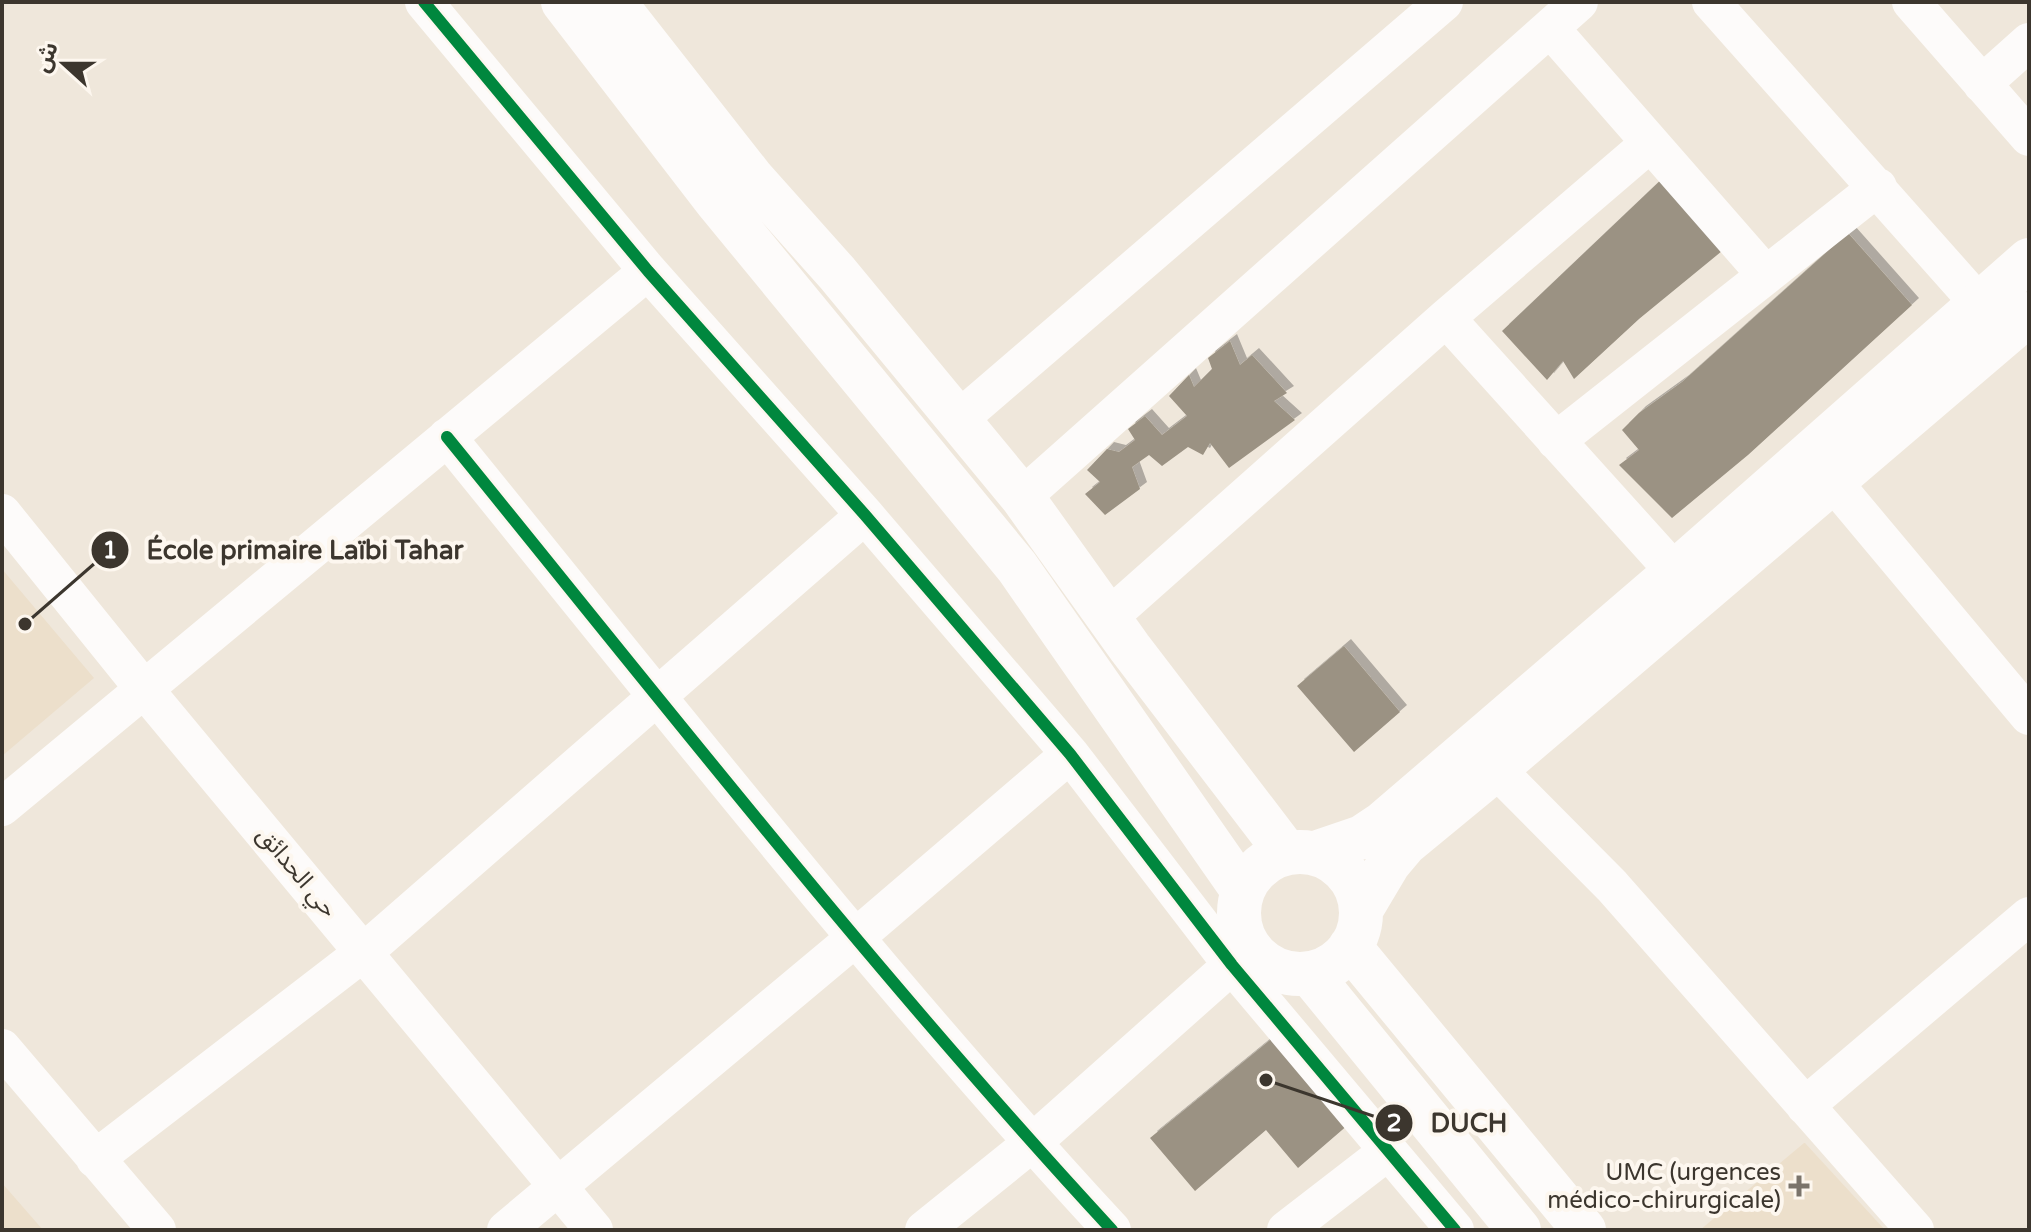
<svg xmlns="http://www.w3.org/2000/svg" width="2031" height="1232" font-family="'Varela Round','Noto Sans Arabic',sans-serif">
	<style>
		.built { fill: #ecdfcb }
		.building { fill: #9b9283; filter: url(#shadow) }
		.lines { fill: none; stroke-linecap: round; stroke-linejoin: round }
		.street { stroke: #fdfbfa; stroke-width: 38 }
		.secondary { stroke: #fdfbfa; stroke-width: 44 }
		.cycleway-casing { stroke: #fdf7ef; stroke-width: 17 }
		.cycleway { stroke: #00873e; stroke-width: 12 }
		.poi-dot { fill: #7b746b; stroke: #fdf7ef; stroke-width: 3 }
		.labels { text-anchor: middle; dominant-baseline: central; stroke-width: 8; stroke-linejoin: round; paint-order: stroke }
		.street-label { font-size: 24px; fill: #3c362e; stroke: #fdf7ef }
		.poi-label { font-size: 24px; fill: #3c362e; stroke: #fdf7ef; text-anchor: end }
		.leader { fill: none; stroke: #3c362e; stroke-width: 3 }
		.callout-dot { fill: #3c362e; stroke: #fdf7ef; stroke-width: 3 }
		.mark-label { font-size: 24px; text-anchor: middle; font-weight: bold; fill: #fff }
		.callout-label { font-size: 26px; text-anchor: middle; font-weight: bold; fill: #3c362e; stroke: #fdf7ef; stroke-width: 8; stroke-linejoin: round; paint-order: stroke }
	</style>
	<defs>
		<filter id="shadow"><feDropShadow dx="7" dy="-7" stdDeviation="0" flood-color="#0004"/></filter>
	</defs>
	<rect width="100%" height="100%" fill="#efe7db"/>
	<!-- built -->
	<path class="built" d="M 2,569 L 94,678 L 2,756 Z
		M 1805,1143 L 1885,1230 L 1700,1230 L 1804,1143 Z
		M 2,1183 L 43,1230 L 2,1230 Z"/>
	<!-- building -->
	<path class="building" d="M 1663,178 L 1722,251 L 1639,319 L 1574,379 L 1563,361 L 1547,380 L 1502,331 Z
		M 1848,233 L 1912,305 L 1748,455 L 1672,518 L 1619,465 L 1639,450 L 1622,430 L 1639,413 L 1682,382 Z
		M 1230,341 L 1240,365 L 1252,355 L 1287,393 L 1274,401 L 1295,420 L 1229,468 L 1210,443 L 1203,455 L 1188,447 L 1162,466 L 1149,455 L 1132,467 L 1140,489 L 1105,515 L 1085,494 L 1100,482 L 1087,470 L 1107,449 L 1119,452 L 1135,440 L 1128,429 L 1145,416 L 1162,435 L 1187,416 L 1169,396 L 1189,375 L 1194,387 L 1212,369 L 1208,358 Z
		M 1344,646 L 1400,712 L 1354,752 L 1297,686 Z
		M 1275,1036 L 1349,1124 L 1298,1168 L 1266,1130 L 1195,1191 L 1150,1138 Z"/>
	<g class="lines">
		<!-- street -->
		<path class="street" d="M 424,2 L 648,271 L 865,515 L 1070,754 L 1232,965 L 1455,1230
			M 1711,2 L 1998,325
			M 1911,2 L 2029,137
			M 1550,28 L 1766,275
			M 1982,84 L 2029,42
			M 1446,318 L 1675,572
			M 958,420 L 1444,2
			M 447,437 C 665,705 878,977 1112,1230
			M 1556,441 L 1878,187
			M 1833,482 L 2029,716
			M 1022,497 L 1579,2
			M 2,513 L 144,689 L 594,1230
			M 1108,618 L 1446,318 L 1650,143
			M 1496,769 L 1612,886 L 1915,1230
			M 2,807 L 648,271
			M 2,1048 L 157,1230
			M 1805,1106 L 2029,916
			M 95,1159 L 364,952 L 865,515
			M 506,1230 L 855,938 L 1070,754
			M 924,1230 L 1032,1143 L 1232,965 L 1247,948
			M 1286,1230 L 1387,1152"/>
		<!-- secondary -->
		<path class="secondary" d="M 563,2 L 717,202 L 1017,567 L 1243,891
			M 614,2 L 753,179 L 837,273 L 1022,497 L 1130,648 L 1286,852
			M1239 913a61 61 0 1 1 122 0a61 61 0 1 1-122 0Z
			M 1315,853 L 1362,837 L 1383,823 L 1675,572 L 2029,260
			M 1361,910 L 1389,863 L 1405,844 L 1496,769 L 2029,314
			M 1350,947 L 1584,1230
			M 1310,974 L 1519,1230"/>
		<!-- cycleway casing -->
		<g class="cycleway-casing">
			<path id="cycleway" d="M 424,2 L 648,271 L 865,515 L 1070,754 L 1232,965 L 1455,1230
				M 447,437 C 665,705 878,977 1112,1230"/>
		</g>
		<!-- cycleway -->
		<use href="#cycleway" class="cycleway"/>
	</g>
	<!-- markers -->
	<path class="poi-dot" d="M1795 1174h8v8h8v8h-8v8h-8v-8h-8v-8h8z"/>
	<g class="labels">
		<!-- street labels -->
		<g class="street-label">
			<text transform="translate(297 872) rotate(50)">حي الحدائق</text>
		</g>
		<!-- poi labels -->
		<g class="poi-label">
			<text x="1781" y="1172">UMC (urgences<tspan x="1781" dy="28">médico-chirurgicale)</tspan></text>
		</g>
	</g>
	<!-- callouts -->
	<path class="leader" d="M25 624L110 550M1266 1080L1394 1123"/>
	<g class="callout-dot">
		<circle cx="25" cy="624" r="8"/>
		<circle cx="1266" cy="1080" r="8"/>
		<circle cx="110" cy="550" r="20"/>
		<circle cx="1394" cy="1123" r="20"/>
	</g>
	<g class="mark-label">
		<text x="110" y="558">1</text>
		<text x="1394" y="1131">2</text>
	</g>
	<g class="callout-label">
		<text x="305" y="559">École primaire Laïbi Tahar</text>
		<text x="1469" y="1132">DUCH</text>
	</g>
	<!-- border -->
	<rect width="2031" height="1232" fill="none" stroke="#3c362e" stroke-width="8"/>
	<!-- north arrow -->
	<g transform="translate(64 64) rotate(291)" stroke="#fdf7ef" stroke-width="6" paint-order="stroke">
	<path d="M0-6L14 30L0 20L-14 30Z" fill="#3c362e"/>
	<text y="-12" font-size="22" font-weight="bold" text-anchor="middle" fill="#3c362e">ش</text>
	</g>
</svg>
